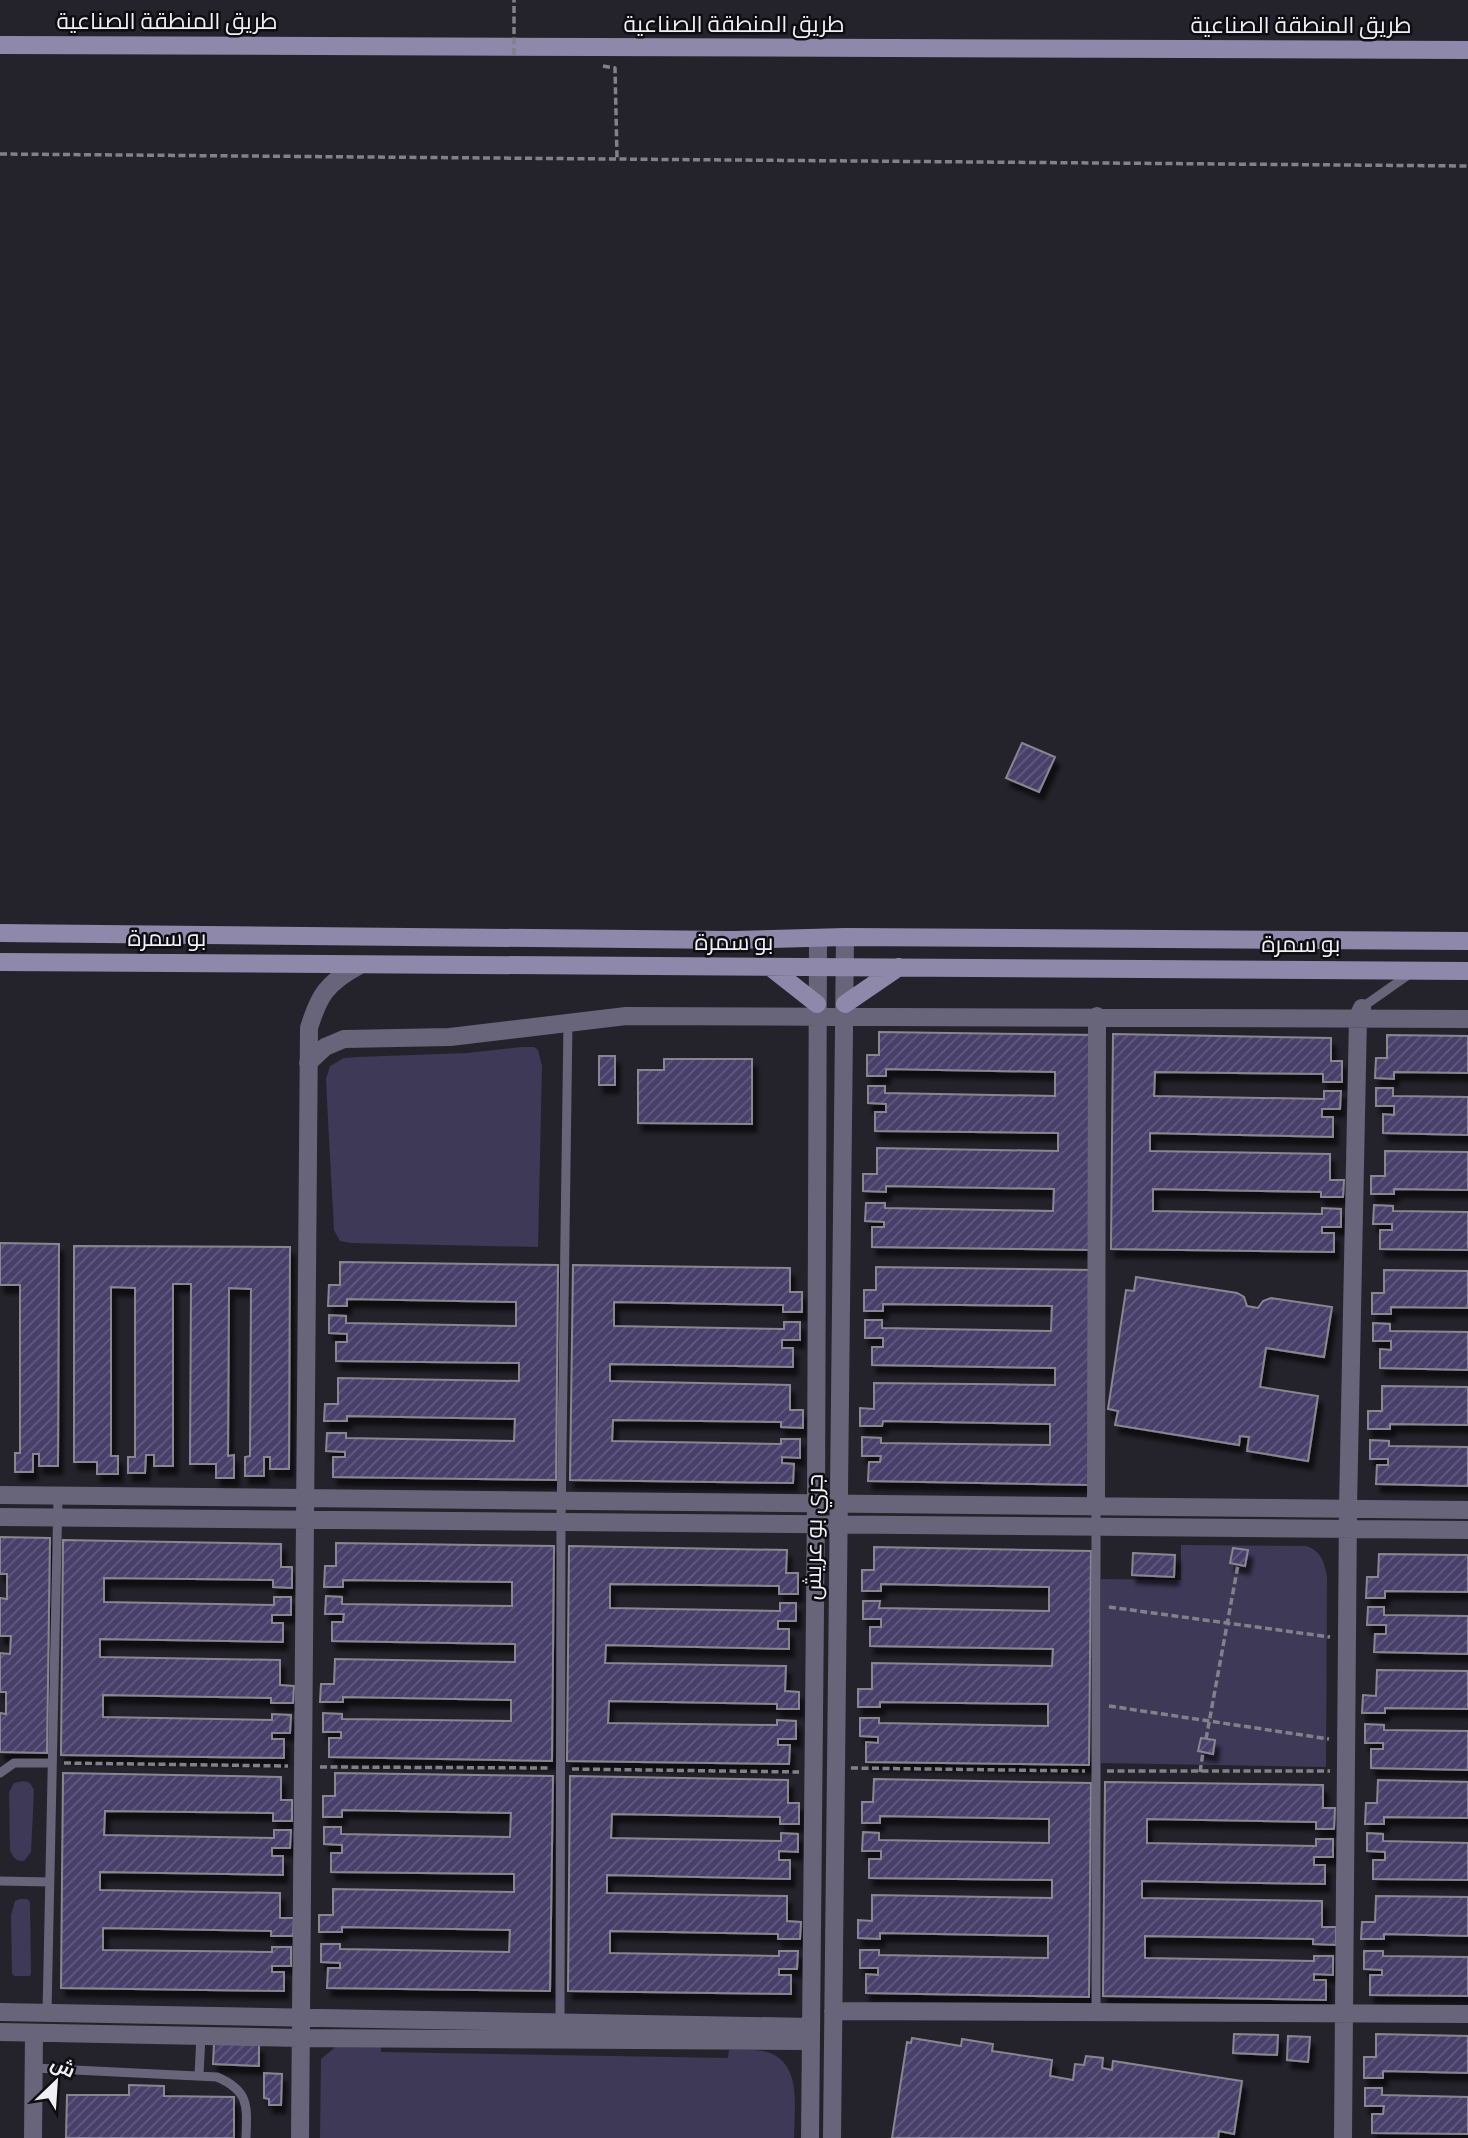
<svg xmlns="http://www.w3.org/2000/svg" width="1468" height="2138" font-family="'Source Sans 3',Cairo,sans-serif">
	<style>
		.park { fill: #3e3957 }
		.building { fill: url(#building-hatch); stroke: #888790; stroke-width: 2; filter: url(#shadow) }
		.lines { fill: none; stroke-linecap: round; stroke-linejoin: round }
		.path { stroke: #828188; stroke-width: 3.5; stroke-dasharray: 7 3.5; stroke-linecap: butt }
		.lane { stroke: #68657a; stroke-width: 9 }
		.street { stroke: #68657a; stroke-width: 18 }
		.secondary { stroke: #8e89ab; stroke-width: 18 }
		.path-bridge { stroke: #828188; stroke-width: 3.5; stroke-dasharray: 7 3.5; stroke-linecap: butt }
		.labels { text-anchor: middle; dominant-baseline: central; stroke-width: 5; stroke-linejoin: round; paint-order: stroke }
		.street-label { font-size: 23px; fill: #efeff4; stroke: #0e0d11 }
	</style>
	<defs>
		<pattern id="building-hatch" width="6" height="6" patternUnits="userSpaceOnUse" patternTransform="scale(1.75)"><rect width="6" height="6" fill="#483f6b"/><path d="M-1 1l2-2M0 6l6-6M5 7l2-2" fill="none" stroke="#635b81"/></pattern>
		<filter id="shadow"><feDropShadow dx="4.5" dy="8" stdDeviation="2" flood-color="#0009"/></filter>
	</defs>
	<rect width="100%" height="100%" fill="#24232b"/>
	<!-- park -->
	<path class="park" d="M 522,1047 L 534,1047 L 538,1050 L 542,1066 L 538,1247 L 351,1243 L 340,1241 L 334,1230 L 327,1100 L 326,1079 L 330,1066 L 344,1058 L 358,1057 L 467,1053 Z
		M 1181,1545 L 1306,1546 C 1321,1551 1324,1561 1327,1576 L 1326,1767 L 1101,1763 L 1101,1579 L 1181,1580 Z
		M 24,1781 L 30,1783 L 34,1790 L 31,1852 L 24,1861 C 16,1861 13,1858 10,1850 L 9,1792 L 14,1783 Z
		M 20,1899 L 27,1899 L 30,1902 L 31,1972 L 30,1976 L 14,1976 L 12,1973 L 11,1915 L 15,1901 Z
		M 339,2044 L 381,2044 L 381,2052 L 728,2058 L 729,2050 C 741,2050 755,2049 767,2052 C 803,2063 794,2109 794,2138 L 320,2138 L 321,2059 Z"/>
	<!-- building -->
	<path class="building" d="M 1022,743 L 1055,757 L 1039,792 L 1006,778 Z
		M 879,1032 L 1097,1035 L 1095,1250 L 872,1247 L 872,1227 L 884,1227 L 884,1222 L 865,1221 L 866,1203 L 885,1203 L 885,1208 L 1053,1211 L 1054,1189 L 886,1186 L 886,1192 L 863,1191 L 863,1174 L 877,1174 L 877,1148 L 1058,1151 L 1058,1133 L 875,1131 L 875,1112 L 886,1112 L 886,1104 L 868,1103 L 868,1086 L 885,1086 L 885,1093 L 1055,1096 L 1055,1072 L 886,1069 L 886,1076 L 867,1076 L 867,1055 L 879,1055 Z
		M 1113,1034 L 1331,1038 L 1331,1061 L 1342,1061 L 1342,1082 L 1323,1082 L 1323,1074 L 1155,1072 L 1154,1096 L 1324,1099 L 1324,1091 L 1341,1091 L 1340,1109 L 1322,1109 L 1322,1117 L 1333,1117 L 1333,1137 L 1150,1133 L 1150,1151 L 1330,1154 L 1330,1180 L 1344,1180 L 1343,1197 L 1321,1197 L 1321,1192 L 1153,1189 L 1153,1211 L 1322,1214 L 1322,1208 L 1341,1209 L 1341,1227 L 1322,1227 L 1322,1233 L 1334,1233 L 1334,1252 L 1111,1249 Z
		M 1387,1035 L 1468,1036 L 1468,1073 L 1394,1072 L 1394,1079 L 1375,1078 L 1376,1058 L 1387,1058 Z
		M 599,1056 L 615,1056 L 615,1085 L 599,1085 Z
		M 664,1059 L 752,1059 L 752,1124 L 638,1123 L 638,1070 L 664,1070 Z
		M 1376,1088 L 1393,1088 L 1393,1096 L 1468,1097 L 1468,1135 L 1383,1133 L 1383,1114 L 1394,1115 L 1394,1106 L 1376,1106 Z
		M 1385,1151 L 1468,1152 L 1468,1190 L 1394,1189 L 1394,1194 L 1371,1194 L 1371,1176 L 1385,1176 Z
		M 1374,1205 L 1393,1206 L 1393,1211 L 1468,1212 L 1468,1250 L 1380,1249 L 1380,1230 L 1392,1230 L 1392,1224 L 1373,1224 Z
		M 0,1243 L 59,1244 L 58,1466 L 39,1466 L 39,1454 L 33,1454 L 33,1472 L 15,1472 L 15,1453 L 20,1453 L 20,1285 L 0,1285 Z
		M 74,1246 L 290,1247 L 289,1469 L 270,1469 L 270,1457 L 264,1457 L 264,1476 L 245,1476 L 245,1457 L 250,1456 L 251,1289 L 229,1288 L 228,1456 L 234,1455 L 234,1478 L 216,1478 L 216,1464 L 190,1464 L 191,1284 L 173,1284 L 173,1466 L 154,1466 L 154,1455 L 146,1455 L 145,1473 L 128,1473 L 128,1457 L 135,1457 L 135,1288 L 111,1287 L 111,1456 L 118,1456 L 118,1474 L 97,1474 L 97,1462 L 74,1462 Z
		M 340,1262 L 558,1265 L 556,1480 L 333,1477 L 333,1457 L 345,1457 L 345,1452 L 326,1451 L 327,1433 L 346,1433 L 346,1438 L 514,1441 L 515,1419 L 347,1416 L 347,1421 L 324,1421 L 325,1404 L 338,1404 L 338,1378 L 519,1381 L 519,1363 L 336,1361 L 336,1342 L 347,1342 L 347,1334 L 329,1333 L 329,1315 L 346,1316 L 346,1323 L 516,1326 L 516,1302 L 347,1299 L 347,1306 L 328,1306 L 329,1285 L 340,1285 Z
		M 573,1265 L 790,1268 L 790,1292 L 802,1292 L 802,1312 L 783,1312 L 783,1305 L 614,1302 L 614,1326 L 784,1329 L 784,1322 L 800,1322 L 800,1340 L 782,1340 L 782,1348 L 793,1348 L 793,1367 L 610,1364 L 610,1381 L 790,1385 L 790,1410 L 803,1410 L 803,1428 L 781,1427 L 781,1422 L 613,1420 L 612,1441 L 781,1444 L 781,1439 L 800,1439 L 800,1458 L 782,1457 L 782,1463 L 794,1464 L 793,1483 L 570,1480 Z
		M 876,1267 L 1094,1270 L 1091,1485 L 868,1481 L 869,1462 L 880,1462 L 881,1456 L 862,1456 L 862,1437 L 881,1438 L 881,1443 L 1050,1445 L 1050,1424 L 883,1421 L 882,1426 L 860,1426 L 860,1408 L 874,1409 L 874,1383 L 1055,1385 L 1055,1368 L 872,1365 L 872,1347 L 883,1347 L 883,1338 L 865,1338 L 865,1320 L 882,1320 L 882,1328 L 1051,1331 L 1052,1306 L 883,1304 L 883,1311 L 864,1311 L 864,1290 L 876,1290 Z
		M 1384,1270 L 1468,1271 L 1468,1308 L 1391,1307 L 1391,1314 L 1372,1314 L 1372,1293 L 1384,1293 Z
		M 1136,1277 L 1237,1293 L 1244,1297 L 1247,1306 L 1258,1308 L 1263,1301 L 1271,1298 L 1332,1307 L 1324,1357 L 1266,1348 L 1260,1387 L 1318,1396 L 1308,1461 L 1247,1451 L 1249,1437 L 1240,1436 L 1239,1445 L 1115,1425 L 1118,1411 L 1108,1409 L 1126,1290 L 1134,1291 Z
		M 1373,1323 L 1390,1324 L 1390,1331 L 1468,1332 L 1468,1370 L 1380,1368 L 1380,1349 L 1391,1350 L 1391,1341 L 1373,1341 Z
		M 1382,1386 L 1468,1387 L 1468,1425 L 1390,1424 L 1390,1429 L 1368,1429 L 1368,1411 L 1382,1411 Z
		M 1370,1440 L 1389,1441 L 1389,1446 L 1468,1447 L 1468,1486 L 1376,1484 L 1377,1465 L 1388,1465 L 1388,1459 L 1370,1459 Z
		M 0,1537 L 50,1538 L 47,1753 L 0,1752 L 0,1713 L 6,1714 L 6,1692 L 0,1692 L 0,1653 L 10,1654 L 11,1636 L 0,1636 L 0,1598 L 7,1599 L 7,1574 L 0,1574 Z
		M 63,1540 L 281,1544 L 281,1567 L 292,1567 L 292,1588 L 273,1587 L 273,1580 L 104,1578 L 104,1602 L 274,1605 L 274,1597 L 291,1597 L 291,1615 L 272,1615 L 272,1623 L 283,1623 L 283,1642 L 100,1639 L 100,1657 L 280,1660 L 280,1685 L 294,1686 L 293,1703 L 271,1703 L 271,1698 L 103,1695 L 103,1717 L 272,1720 L 272,1714 L 291,1715 L 290,1733 L 272,1733 L 272,1739 L 284,1739 L 284,1758 L 61,1755 Z
		M 336,1543 L 554,1546 L 552,1761 L 329,1757 L 329,1738 L 341,1738 L 341,1732 L 323,1732 L 323,1713 L 342,1714 L 342,1719 L 511,1721 L 511,1700 L 343,1697 L 343,1702 L 320,1702 L 321,1684 L 334,1684 L 335,1659 L 515,1662 L 515,1644 L 332,1641 L 332,1622 L 343,1622 L 344,1614 L 325,1614 L 326,1596 L 342,1597 L 342,1604 L 512,1606 L 512,1582 L 343,1580 L 343,1587 L 324,1587 L 325,1566 L 336,1566 Z
		M 569,1546 L 787,1550 L 786,1573 L 798,1573 L 798,1594 L 779,1594 L 779,1586 L 610,1584 L 610,1608 L 780,1611 L 780,1603 L 796,1603 L 796,1621 L 778,1621 L 778,1629 L 789,1629 L 789,1649 L 606,1645 L 605,1663 L 786,1666 L 785,1691 L 799,1692 L 799,1709 L 777,1709 L 777,1704 L 609,1701 L 608,1723 L 777,1725 L 777,1720 L 796,1721 L 796,1739 L 778,1739 L 778,1745 L 790,1745 L 789,1764 L 567,1761 Z
		M 874,1547 L 1091,1551 L 1089,1765 L 866,1762 L 866,1742 L 878,1743 L 878,1737 L 860,1736 L 860,1718 L 879,1718 L 879,1723 L 1048,1726 L 1048,1704 L 880,1702 L 880,1707 L 858,1707 L 858,1689 L 872,1689 L 872,1663 L 1052,1666 L 1053,1649 L 870,1646 L 870,1627 L 881,1627 L 881,1619 L 863,1619 L 863,1601 L 880,1601 L 879,1608 L 1049,1611 L 1049,1587 L 881,1584 L 881,1591 L 862,1591 L 862,1570 L 874,1570 Z
		M 1233,1548 L 1248,1550 L 1245,1566 L 1230,1563 Z
		M 1133,1553 L 1175,1555 L 1174,1577 L 1132,1575 Z
		M 1379,1554 L 1468,1555 L 1468,1592 L 1385,1591 L 1385,1598 L 1366,1598 L 1367,1577 L 1378,1577 Z
		M 1368,1607 L 1384,1607 L 1384,1615 L 1468,1616 L 1468,1654 L 1374,1652 L 1375,1634 L 1386,1634 L 1386,1625 L 1367,1625 Z
		M 1377,1670 L 1468,1671 L 1468,1709 L 1385,1708 L 1385,1713 L 1362,1713 L 1363,1695 L 1376,1696 Z
		M 1365,1724 L 1384,1725 L 1384,1730 L 1468,1731 L 1468,1770 L 1371,1768 L 1371,1749 L 1383,1749 L 1383,1743 L 1365,1743 Z
		M 1201,1738 L 1215,1740 L 1213,1754 L 1198,1751 Z
		M 63,1773 L 281,1777 L 281,1800 L 292,1800 L 292,1821 L 273,1821 L 273,1813 L 105,1811 L 104,1835 L 274,1838 L 274,1830 L 291,1830 L 290,1848 L 272,1848 L 272,1856 L 283,1856 L 283,1875 L 100,1872 L 100,1890 L 280,1893 L 280,1918 L 294,1918 L 293,1936 L 271,1936 L 271,1931 L 103,1928 L 103,1950 L 272,1952 L 272,1947 L 291,1947 L 291,1966 L 272,1966 L 272,1972 L 284,1972 L 284,1991 L 61,1988 Z
		M 335,1773 L 553,1776 L 550,1991 L 327,1988 L 328,1968 L 340,1968 L 340,1963 L 321,1962 L 321,1944 L 340,1944 L 340,1949 L 509,1952 L 510,1930 L 342,1927 L 342,1932 L 319,1932 L 319,1915 L 333,1915 L 333,1889 L 514,1892 L 514,1874 L 331,1872 L 331,1853 L 342,1853 L 342,1845 L 324,1844 L 324,1827 L 341,1827 L 341,1834 L 510,1837 L 511,1813 L 342,1810 L 342,1817 L 323,1817 L 323,1796 L 335,1796 Z
		M 570,1776 L 788,1780 L 788,1803 L 799,1803 L 799,1824 L 780,1824 L 780,1817 L 612,1814 L 611,1838 L 781,1841 L 781,1833 L 798,1834 L 798,1852 L 779,1851 L 779,1860 L 790,1860 L 790,1879 L 607,1875 L 607,1893 L 787,1896 L 787,1921 L 801,1922 L 800,1939 L 778,1939 L 778,1934 L 610,1931 L 610,1953 L 779,1956 L 779,1951 L 798,1951 L 797,1969 L 779,1969 L 779,1975 L 791,1975 L 791,1994 L 568,1991 Z
		M 874,1779 L 1091,1783 L 1089,1997 L 866,1993 L 866,1974 L 878,1975 L 878,1968 L 860,1968 L 860,1950 L 879,1950 L 879,1955 L 1048,1958 L 1048,1936 L 880,1933 L 880,1939 L 858,1938 L 858,1920 L 872,1921 L 872,1895 L 1052,1898 L 1052,1880 L 869,1878 L 869,1859 L 881,1859 L 881,1851 L 862,1851 L 863,1832 L 879,1833 L 879,1840 L 1049,1843 L 1049,1819 L 880,1816 L 880,1823 L 862,1823 L 862,1802 L 873,1802 Z
		M 1378,1780 L 1468,1782 L 1468,1818 L 1384,1817 L 1384,1824 L 1365,1824 L 1366,1803 L 1377,1803 Z
		M 1105,1782 L 1323,1785 L 1323,1808 L 1335,1808 L 1334,1829 L 1316,1829 L 1316,1822 L 1147,1819 L 1147,1843 L 1316,1846 L 1316,1839 L 1333,1839 L 1333,1857 L 1314,1857 L 1314,1865 L 1325,1865 L 1325,1884 L 1142,1881 L 1142,1898 L 1322,1901 L 1322,1927 L 1336,1927 L 1336,1945 L 1313,1944 L 1313,1939 L 1145,1936 L 1145,1958 L 1314,1961 L 1314,1956 L 1333,1956 L 1333,1975 L 1314,1974 L 1314,1980 L 1326,1980 L 1326,2000 L 1103,1996 Z
		M 1367,1833 L 1383,1834 L 1383,1841 L 1468,1843 L 1468,1880 L 1373,1879 L 1373,1860 L 1385,1860 L 1385,1852 L 1367,1851 Z
		M 1376,1896 L 1468,1897 L 1468,1936 L 1384,1934 L 1384,1939 L 1361,1939 L 1362,1922 L 1375,1922 Z
		M 1364,1951 L 1383,1951 L 1383,1956 L 1468,1957 L 1468,1996 L 1370,1995 L 1370,1975 L 1382,1975 L 1382,1970 L 1364,1969 Z
		M 1234,2034 L 1278,2035 L 1277,2055 L 1233,2053 Z
		M 1376,2034 L 1468,2036 L 1468,2073 L 1383,2071 L 1383,2078 L 1364,2078 L 1364,2057 L 1376,2057 Z
		M 1288,2036 L 1310,2037 L 1308,2062 L 1287,2060 Z
		M 912,2038 L 961,2046 L 962,2039 L 993,2044 L 992,2051 L 1052,2060 L 1050,2076 L 1073,2080 L 1075,2064 L 1084,2065 L 1086,2056 L 1103,2058 L 1102,2068 L 1112,2070 L 1113,2061 L 1242,2081 L 1234,2134 L 1219,2131 L 1218,2138 L 892,2138 L 907,2042 L 911,2043 Z
		M 214,2043 L 259,2045 L 259,2066 L 213,2064 Z
		M 264,2073 L 282,2074 L 281,2105 L 269,2105 L 269,2099 L 264,2098 Z
		M 129,2085 L 164,2086 L 164,2096 L 234,2097 L 234,2138 L 66,2138 L 67,2095 L 129,2095 Z
		M 1365,2088 L 1382,2088 L 1382,2095 L 1468,2097 L 1468,2134 L 1372,2133 L 1372,2114 L 1383,2114 L 1384,2106 L 1365,2106 Z"/>
	<g class="lines">
		<!-- path -->
		<path class="path" d="M 603,66 L 615,68 L 617,158
			M 0,154 L 1468,166
			M 1109,1607 L 1330,1637
			M 1109,1706 L 1329,1739
			M 1206,1739 L 1238,1565
			M 64,1763 L 288,1766
			M 320,1767 L 550,1768
			M 851,1768 L 1085,1771
			M 572,1769 L 799,1772
			M 1107,1771 L 1330,1771
			M 1200,1772 L 1203,1752"/>
		<!-- lane -->
		<path class="lane" d="M 1364,1006 L 1411,973
			M 0,1773 L 14,1763 L 52,1763
			M 0,1881 L 49,1882
			M 1096,2011 L 1096,1506
			M 47,2013 L 58,1496
			M 560,2023 L 561,1521 L 568,1022
			M 34,2068 L 217,2077 C 250,2091 247,2107 246,2138
			M 199,2075 L 201,2035"/>
		<!-- street -->
		<path class="street" d="M 308,1063 L 325,1047 L 344,1039 L 450,1037 L 626,1016 L 1468,1019
			M 0,1495 L 1468,1510
			M 1096,1506 L 1097,1016
			M 0,1517 L 1468,1530
			M 833,2011 L 1468,2014
			M 0,2012 L 811,2027
			M 0,2032 L 300,2038 L 811,2041
			M 33,2138 L 34,2033
			M 300,2138 L 309,1028 C 319,995 327,983 358,966
			M 810,2138 L 816,1504 L 818,938
			M 832,2138 L 845,937
			M 1343,2138 L 1348,1508 L 1358,1017 L 1362,1008"/>
		<!-- secondary -->
		<path class="secondary" d="M 0,45 L 1468,50
			M 0,933 L 732,940 L 845,937 L 1468,941
			M 0,962 L 1468,971
			M 770,967 L 817,1004
			M 845,1004 L 899,967"/>
		<!-- path-bridge -->
		<path class="path-bridge" d="M 514,55 L 514,0"/>
	</g>
	<g class="labels">
		<!-- street labels -->
		<g class="street-label">
			<text x="167" y="21">طريق المنطقة الصناعية</text>
			<text x="734" y="24">طريق المنطقة الصناعية</text>
			<text x="1301" y="25">طريق المنطقة الصناعية</text>
			<text x="167" y="938">بو سمرة</text>
			<text x="734" y="942">بو سمرة</text>
			<text x="1301" y="944">بو سمرة</text>
			<text transform="translate(814 1537) rotate(-89)">جري بو عريش</text>
		</g>
	</g>
	<!-- north arrow -->
	<g transform="translate(56 2082) rotate(25)" stroke="#0e0d11" stroke-width="5" paint-order="stroke">
	<path d="M0-5L12 26L0 18L-12 26Z" fill="#efeff4"/>
	<text y="-10" font-size="19" font-weight="bold" text-anchor="middle" fill="#efeff4">ش</text>
	</g>
</svg>
